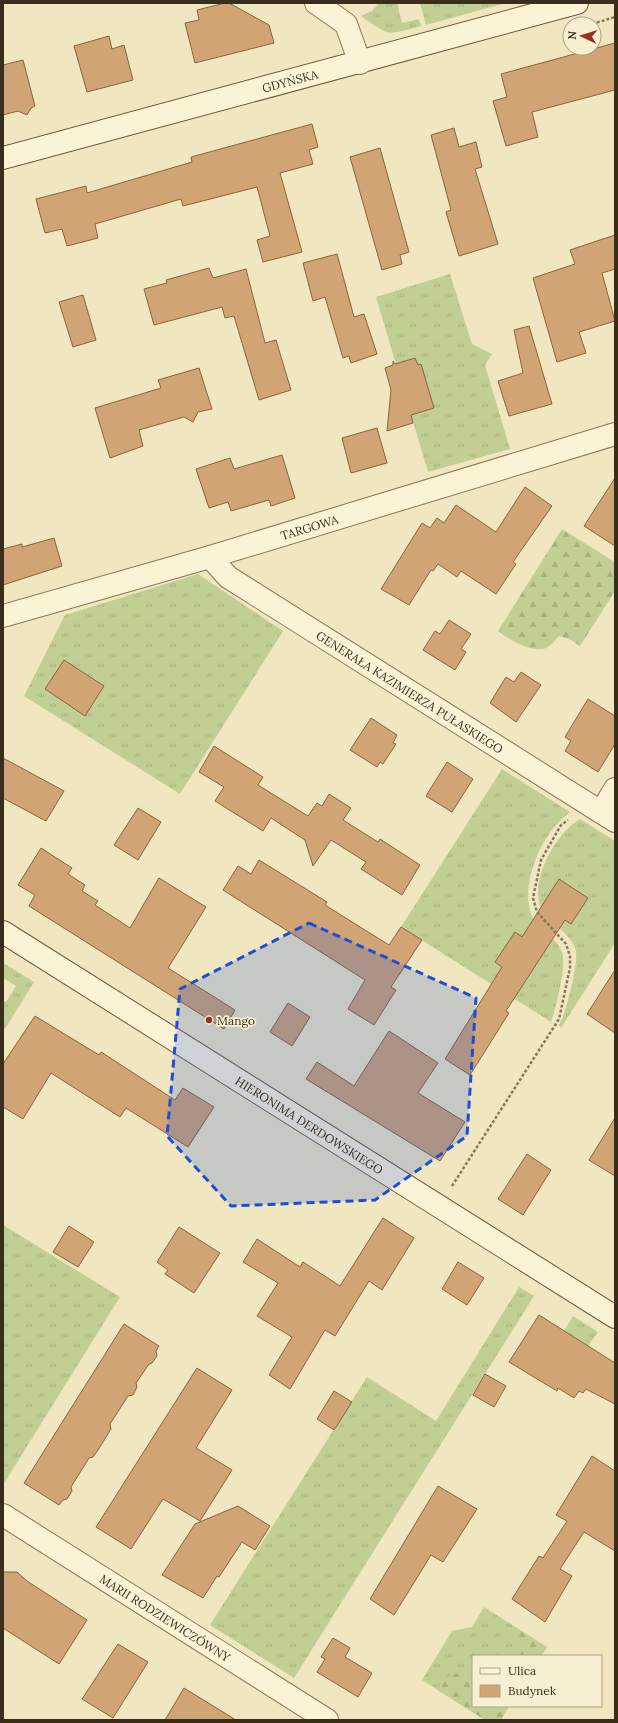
<svg xmlns="http://www.w3.org/2000/svg" width="618" height="1723" font-family="Lora,serif">
	<style>
		.grass { fill: url(#grass-tufts) }
		.forest { fill: url(#forest-firs) }
		.building { fill: #d0a474; stroke: #8b633c }
		.lines { fill: none; stroke-linecap: round; stroke-linejoin: round }
		.street-casing { stroke: #8a7757; stroke-width: 24 }
		.secondary-casing { stroke: #6c583a; stroke-width: 24 }
		.path { stroke: #8a7757; stroke-width: 2.5; stroke-dasharray: 3 2; stroke-linecap: butt }
		.street { stroke: #faf3d4; stroke-width: 22 }
		.secondary { stroke: #faf3d4; stroke-width: 22 }
		.marked { fill: #1d4ed8; fill-opacity: 0.2; stroke: #1d4ed8; stroke-width: 3; stroke-dasharray: 8 5; stroke-linejoin: round }
		.poi-dot { fill: #9c2f24; stroke: #f7f0d0; stroke-width: 1.5 }
		.labels { text-anchor: middle; dominant-baseline: central; stroke-width: 3.5; stroke-linejoin: round; paint-order: stroke }
		.street-label { font-size: 12px; fill: #392d1c; stroke: #f7f0d0 }
		.poi-label { font-size: 12px; fill: #392d1c; stroke: #f7f0d0; text-anchor: start }
	</style>
	<defs>
		<pattern id="grass-tufts" width="24" height="20" patternUnits="userSpaceOnUse"><rect width="24" height="20" fill="#c2cf94"/><path d="M3 7l-1-3M5 7V3M7 7l1-3M15 17l-1-3M17 17v-4M19 17l1-3" fill="none" stroke="#a7b27f"/></pattern>
		<pattern id="forest-firs" width="22" height="20" patternUnits="userSpaceOnUse"><rect width="22" height="20" fill="#c2cf94"/><path d="M5 1l3.5 6h-7zM16 11l3.5 6h-7z" fill="#a7b27f"/></pattern>
	</defs>
	<rect width="100%" height="100%" fill="#f0e7c0"/>
	<!-- grass -->
	<path class="grass" d="M 379,3 L 397,3 L 402,23 L 419,19 L 421,26 C 387,35 390,37 361,16 L 372,11 Z
		M 420,3 L 506,3 L 426,25 Z
		M 450,274 L 472,344 L 492,354 L 485,365 L 510,449 L 428,472 L 376,297 Z
		M 198,574 L 283,631 L 180,794 L 24,696 L 65,615 Z
		M 502,769 L 570,812 C 567,815 564,817 561,820 C 538,841 516,895 536,923 C 544,933 561,942 563,956 C 565,973 556,1006 551,1022 L 401,927 Z
		M 580,819 L 615,841 L 615,943 L 561,1028 L 559,1025 C 566,1015 578,964 576,951 C 572,934 551,925 543,912 C 526,885 556,832 580,819 Z
		M 5,964 L 34,982 L 3,1032 L 3,1001 L 6,1002 L 16,986 L 3,978 L 3,968 Z
		M 3,1225 L 120,1297 L 3,1485 Z
		M 519,1287 L 534,1296 L 294,1678 L 210,1625 L 367,1377 L 436,1421 Z
		M 573,1316 L 598,1332 L 588,1346 L 564,1331 Z
		M 484,1607 L 547,1647 L 541,1656 L 473,1656 L 473,1706 L 509,1706 L 501,1720 L 485,1720 L 422,1680 L 452,1631 L 472,1627 Z"/>
	<!-- forest -->
	<path class="forest" d="M 562,529 L 615,562 L 615,591 L 580,646 L 571,640 L 559,636 C 556,639 552,645 548,647 C 535,655 508,639 498,631 Z
		M 521,1631 L 547,1647 L 541,1656 L 514,1656 C 519,1647 514,1639 521,1631 Z
		M 453,1673 L 473,1675 L 473,1706 L 509,1706 L 501,1720 L 485,1720 L 436,1689 Z"/>
	<!-- building -->
	<path class="building" d="M 225,3 L 229,3 L 269,25 L 274,43 L 195,63 L 185,23 L 199,20 L 197,10 Z
		M 109,36 L 112,49 L 124,45 L 133,80 L 87,92 L 74,46 Z
		M 615,43 L 615,90 L 532,112 L 538,137 L 506,146 L 493,101 L 507,97 L 501,74 Z
		M 23,60 L 35,106 L 31,108 L 27,115 L 18,111 L 3,115 L 3,65 Z
		M 312,124 L 318,147 L 309,150 L 313,164 L 280,173 L 302,252 L 263,262 L 257,240 L 270,236 L 257,187 L 183,206 L 181,199 L 95,224 L 98,238 L 67,246 L 62,229 L 45,233 L 36,199 L 86,186 L 87,193 L 192,162 L 191,157 Z
		M 454,128 L 459,147 L 476,142 L 482,167 L 475,169 L 498,244 L 459,256 L 446,212 L 451,210 L 431,135 Z
		M 380,148 L 409,252 L 400,255 L 402,264 L 382,270 L 350,157 Z
		M 615,235 L 615,269 L 602,273 L 615,321 L 579,332 L 586,353 L 557,362 L 533,278 L 575,264 L 570,250 Z
		M 337,254 L 354,317 L 364,314 L 377,354 L 351,363 L 349,356 L 343,358 L 325,297 L 313,301 L 303,263 Z
		M 209,268 L 213,278 L 246,269 L 265,343 L 276,340 L 291,390 L 259,400 L 234,316 L 225,318 L 222,307 L 154,325 L 144,289 L 167,283 L 166,280 Z
		M 83,295 L 96,340 L 73,347 L 59,302 Z
		M 529,326 L 552,404 L 509,416 L 498,381 L 523,373 L 514,330 Z
		M 415,358 L 418,365 L 421,364 L 434,408 L 411,415 L 413,423 L 387,431 L 391,390 L 385,368 L 393,365 L 393,361 L 395,364 Z
		M 199,368 L 212,409 L 198,412 L 193,422 L 184,417 L 139,430 L 143,446 L 110,458 L 95,408 L 161,388 L 158,380 Z
		M 377,428 L 387,463 L 351,473 L 342,438 Z
		M 282,455 L 295,498 L 271,506 L 269,500 L 231,511 L 228,502 L 209,508 L 196,469 L 230,458 L 234,469 Z
		M 615,478 L 615,546 L 584,526 Z
		M 525,487 L 552,506 L 513,562 L 516,564 L 496,594 L 461,571 L 457,577 L 438,564 L 433,571 L 431,570 L 409,605 L 381,589 L 422,523 L 430,528 L 437,518 L 444,523 L 456,505 L 496,532 Z
		M 54,538 L 62,566 L 3,585 L 3,549 L 22,544 L 22,547 Z
		M 449,620 L 471,634 L 461,649 L 466,652 L 455,670 L 423,650 L 435,631 L 440,634 Z
		M 64,660 L 104,686 L 85,716 L 45,689 Z
		M 521,672 L 541,685 L 516,722 L 490,703 L 506,677 L 514,682 Z
		M 588,699 L 615,716 L 615,744 L 598,772 L 565,751 L 571,741 L 565,737 Z
		M 371,718 L 397,735 L 393,743 L 396,744 L 383,764 L 380,762 L 377,767 L 350,750 Z
		M 214,746 L 263,777 L 258,785 L 308,816 L 317,803 L 322,806 L 329,794 L 351,808 L 343,820 L 378,842 L 380,839 L 420,865 L 402,895 L 361,869 L 366,862 L 331,840 L 313,866 L 305,840 L 271,818 L 263,831 L 215,801 L 224,787 L 199,772 Z
		M 3,758 L 64,791 L 46,821 L 3,798 Z
		M 447,762 L 473,779 L 452,812 L 426,796 Z
		M 138,808 L 161,822 L 138,860 L 114,845 Z
		M 41,848 L 72,868 L 68,874 L 85,885 L 82,891 L 98,901 L 95,905 L 130,928 L 159,878 L 206,907 L 168,968 L 235,1010 L 224,1029 L 29,906 L 35,895 L 18,885 Z
		M 259,860 L 327,902 L 325,905 L 389,945 L 401,927 L 422,940 L 391,987 L 396,990 L 374,1025 L 348,1009 L 365,980 L 223,890 L 238,866 L 251,874 Z
		M 559,879 L 588,898 L 571,924 L 565,920 L 506,1011 L 509,1013 L 470,1075 L 445,1059 L 502,967 L 495,962 L 515,932 L 522,937 Z
		M 615,970 L 615,1033 L 587,1014 Z
		M 288,1003 L 310,1017 L 292,1046 L 270,1032 Z
		M 35,1016 L 99,1055 L 101,1052 L 175,1100 L 183,1088 L 214,1107 L 188,1147 L 126,1108 L 120,1117 L 51,1073 L 23,1119 L 3,1107 L 3,1064 Z
		M 389,1031 L 438,1063 L 418,1093 L 465,1122 L 440,1161 L 306,1079 L 317,1062 L 354,1086 Z
		M 615,1118 L 615,1176 L 589,1160 Z
		M 527,1154 L 551,1170 L 523,1215 L 498,1199 Z
		M 383,1218 L 414,1238 L 382,1290 L 369,1281 L 335,1336 L 325,1330 L 290,1389 L 269,1375 L 292,1337 L 257,1316 L 278,1283 L 243,1262 L 257,1239 L 300,1267 L 303,1262 L 340,1286 Z
		M 69,1226 L 94,1242 L 78,1267 L 53,1252 Z
		M 179,1227 L 220,1253 L 194,1293 L 165,1274 L 168,1270 L 157,1262 Z
		M 458,1262 L 484,1278 L 467,1305 L 442,1289 Z
		M 539,1315 L 615,1363 L 615,1404 L 586,1389 L 583,1393 L 579,1391 L 574,1398 L 558,1388 L 557,1391 L 509,1362 Z
		M 124,1324 L 159,1346 L 156,1351 L 157,1356 L 152,1363 L 149,1364 L 136,1383 L 137,1387 L 133,1395 L 128,1396 L 110,1424 L 111,1429 L 98,1450 L 93,1457 L 89,1458 L 71,1487 L 72,1491 L 67,1499 L 63,1500 L 59,1505 L 24,1483 Z
		M 197,1368 L 232,1390 L 196,1448 L 232,1470 L 200,1521 L 163,1499 L 131,1549 L 96,1527 Z
		M 485,1374 L 506,1386 L 494,1407 L 473,1395 Z
		M 334,1391 L 352,1402 L 334,1430 L 317,1419 Z
		M 592,1456 L 615,1471 L 615,1551 L 584,1532 L 560,1569 L 572,1576 L 545,1622 L 512,1599 L 539,1556 L 543,1558 L 567,1521 L 556,1515 Z
		M 438,1486 L 477,1509 L 443,1562 L 431,1555 L 394,1615 L 370,1599 Z
		M 238,1506 L 270,1526 L 255,1550 L 242,1542 L 219,1577 L 217,1576 L 203,1598 L 162,1575 L 195,1524 Z
		M 3,1572 L 17,1572 L 27,1581 L 87,1620 L 59,1664 L 3,1628 Z
		M 333,1638 L 350,1648 L 345,1657 L 372,1673 L 358,1697 L 317,1672 L 325,1659 L 321,1657 Z
		M 118,1644 L 148,1662 L 113,1718 L 82,1699 Z
		M 184,1688 L 236,1720 L 165,1720 Z"/>
	<g class="lines">
		<!-- street casing -->
		<g class="street-casing">
			<g id="street">
				<path d="M 316,3 L 346,24 L 360,63"/>
				<path id="s1" d="M 210,557 L 228,577 L 615,821"/>
				<path id="s2" d="M 3,616 L 210,557 L 615,434"/>
				<path d="M 601,812 L 615,789"/>
				<path id="s3" d="M 3,1515 L 327,1720"/>
			</g>
		</g>
		<!-- secondary casing -->
		<g class="secondary-casing">
			<g id="secondary">
				<path id="s4" d="M 3,158 L 577,3"/>
				<path id="s5" d="M 3,932 L 615,1317"/>
			</g>
		</g>
		<!-- path -->
		<path class="path" d="M 592,24 L 615,17
			M 452,1186 L 559,1019 L 570,968 L 570,956 L 566,944 L 537,912 L 533,898 L 541,860 L 561,825 L 568,820"/>
		<!-- street -->
		<use href="#street" class="street"/>
		<!-- secondary -->
		<use href="#secondary" class="secondary"/>
	</g>
	<!-- marked area -->
	<path class="marked" d="M 309,923 L 476,998 L 467,1136 L 375,1200 L 231,1206 L 167,1136 L 180,989 Z"/>
	<!-- markers -->
	<circle class="poi-dot" cx="209" cy="1020" r="4"/>
	<g class="labels">
		<!-- street labels -->
		<g class="street-label">
			<text stroke="none"><textPath href="#s4" startOffset="297">GDYŃSKA</textPath></text>
			<text stroke="none"><textPath href="#s2" startOffset="319">TARGOWA</textPath></text>
			<text stroke="none"><textPath href="#s1" startOffset="242">GENERAŁA KAZIMIERZA PUŁASKIEGO</textPath></text>
			<text stroke="none"><textPath href="#s5" startOffset="362">HIERONIMA DERDOWSKIEGO</textPath></text>
			<text stroke="none"><textPath href="#s3" startOffset="192">MARII RODZIEWICZÓWNY</textPath></text>
		</g>
		<!-- poi labels -->
		<g class="poi-label">
			<text x="217" y="1020">Mango</text>
		</g>
	</g>
	<!-- border -->
	<rect width="618" height="1723" fill="none" stroke="#392d1c" stroke-width="8"/>
	<!-- legend -->
	<rect x="472" y="1655" width="130" height="52" fill="#f7f0d0" stroke="#aba288"/>
	<rect x="480" y="1668" width="20" height="6" fill="#faf3d4" stroke="#aba288"/>
	<text x="508" y="1675" font-size="12" fill="#392d1c">Ulica</text>
	<rect x="480" y="1685" width="20" height="12" fill="#d0a474" stroke="#aba288"/>
	<text x="508" y="1695" font-size="12" fill="#392d1c">Budynek</text>
	<!-- north arrow -->
	<g transform="translate(582 36) rotate(274)"><circle r="19" fill="#f7f0d0" stroke="#aba288"/>
	<path d="M0-3L7 15L0 10L-7 15Z" fill="#9c2f24"/>
	<text y="-6" font-size="11" font-weight="bold" text-anchor="middle" fill="#392d1c">N</text>
	</g>
</svg>
